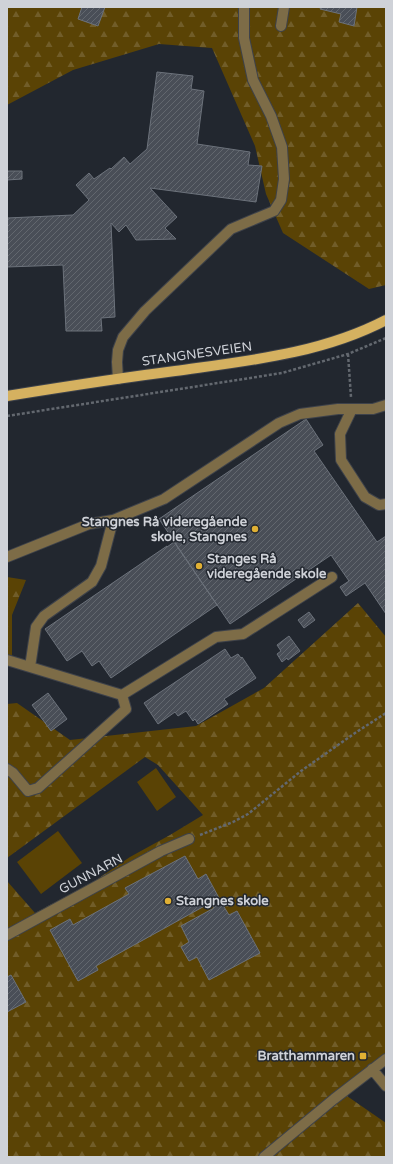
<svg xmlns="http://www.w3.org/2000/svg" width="393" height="1164" font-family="'Varela Round',sans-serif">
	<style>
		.forest { fill: url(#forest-firs) }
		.pitch { fill: #5a4305 }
		.building { fill: url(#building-hatch); stroke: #6c727b }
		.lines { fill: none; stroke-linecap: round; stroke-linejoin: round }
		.minor-casing { stroke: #3e424a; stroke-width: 12 }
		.major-casing { stroke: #3e424a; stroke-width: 12 }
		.path { stroke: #63686f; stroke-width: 2.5; stroke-dasharray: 3 2; stroke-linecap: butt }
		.minor { stroke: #7d6c47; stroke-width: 10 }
		.major { stroke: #d5b160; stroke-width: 10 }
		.poi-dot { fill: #e0b034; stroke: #22272f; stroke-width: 1.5 }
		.labels { text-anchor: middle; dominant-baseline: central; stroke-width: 3; stroke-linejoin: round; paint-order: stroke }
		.street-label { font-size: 13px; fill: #cfd2d8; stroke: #22272f }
		.poi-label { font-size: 13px; font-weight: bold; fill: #cfd2d8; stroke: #22272f; text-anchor: end }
	</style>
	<defs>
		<pattern id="forest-firs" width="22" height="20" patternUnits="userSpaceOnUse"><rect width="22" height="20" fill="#5a4305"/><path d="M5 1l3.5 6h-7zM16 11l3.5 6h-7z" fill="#715d29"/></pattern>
		<pattern id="building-hatch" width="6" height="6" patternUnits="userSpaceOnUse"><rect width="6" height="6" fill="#494e57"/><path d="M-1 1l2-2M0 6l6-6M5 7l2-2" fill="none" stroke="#62676e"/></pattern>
	</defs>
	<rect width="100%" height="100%" fill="#22272f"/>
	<!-- forest -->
	<path class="forest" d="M 7,7 L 386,7 L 386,285 L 369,289 L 283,233 L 266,194 L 255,146 L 212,48 L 159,44 L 73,70 L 7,105 Z
		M 7,577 L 26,580 L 12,615 L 12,656 L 7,660 Z
		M 358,603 L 386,637 L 386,1062 L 347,1096 L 386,1123 L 386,1157 L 7,1157 L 7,881 L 35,913 L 96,880 L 130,857 L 170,835 L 203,815 L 158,765 L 145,757 L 7,858 L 7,704 L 17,703 L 70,740 L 196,726 L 264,688 Z"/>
	<!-- pitch -->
	<path class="pitch" d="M 156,768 L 176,797 L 157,811 L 137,782 Z
		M 58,831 L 82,863 L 41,894 L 17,862 Z"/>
	<!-- building -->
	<path class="building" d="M 82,7 L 105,7 L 98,26 L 78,19 Z
		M 321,7 L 357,7 L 354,26 L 339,22 L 341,14 L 320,9 Z
		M 157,72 L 193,76 L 191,89 L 204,91 L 197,144 L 250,152 L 248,165 L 262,166 L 256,202 L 150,188 L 177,217 L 165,228 L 176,239 L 136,240 L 126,225 L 119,232 L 111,223 L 115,317 L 101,318 L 102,331 L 66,331 L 63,265 L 7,267 L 7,218 L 73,215 L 89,200 L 76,185 L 89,173 L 94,179 L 110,168 L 111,169 L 124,157 L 130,164 L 147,149 Z
		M 7,171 L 22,171 L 22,179 L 7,180 Z
		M 306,419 L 323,445 L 314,451 L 377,542 L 386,536 L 386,614 L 365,583 L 346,596 L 340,587 L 349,581 L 331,555 L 230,624 L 159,519 Z
		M 174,542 L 217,605 L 111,678 L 99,661 L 92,666 L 82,651 L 67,661 L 45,629 L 167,546 L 167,547 Z
		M 309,612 L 315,620 L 304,628 L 298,620 Z
		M 289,636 L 300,651 L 288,660 L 287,658 L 282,662 L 277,654 L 281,651 L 277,645 Z
		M 225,649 L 231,658 L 238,654 L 241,658 L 242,657 L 256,678 L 224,699 L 228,704 L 198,724 L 195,719 L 193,721 L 186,711 L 178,716 L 175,712 L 158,724 L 144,703 Z
		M 48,693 L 67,719 L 51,731 L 32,705 Z
		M 185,856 L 198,879 L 206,874 L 219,898 L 96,966 L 98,970 L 78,981 L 50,930 L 70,919 L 73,925 L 129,894 L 125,888 Z
		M 221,902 L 229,915 L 237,911 L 260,953 L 209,980 L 197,957 L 189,961 L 181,947 L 189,942 L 181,926 L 214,908 L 213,906 Z
		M 11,975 L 26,1002 L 7,1012 L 7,977 Z"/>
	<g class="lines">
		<!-- minor casing -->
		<g class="minor-casing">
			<path id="minor" d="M 281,26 L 284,7
				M 118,379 L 117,362 L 118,350 L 123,337 L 145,311 L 231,229 L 274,211 L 281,200 L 284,179 L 282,147 L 271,116 L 253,80 L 244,38 L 244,7
				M 352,409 L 340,434 L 341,460 L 365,497 L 379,505 L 386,504
				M 7,557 L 89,524 L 113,520 L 164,499 L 279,423 L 300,414 L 338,409 L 373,409 L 386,405
				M 7,660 L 122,695 L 126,709 L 38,788 L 28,791 L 13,773 L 7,769
				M 30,667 L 36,627 L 44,616 L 92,582 L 101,566 L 113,520
				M 122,695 L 216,637 L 243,634 L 332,577
				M 7,935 L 161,851 L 189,839
				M 372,1069 L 386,1086
				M 264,1157 L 334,1099 L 386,1059"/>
		</g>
		<!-- major casing -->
		<g class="major-casing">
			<path id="major" d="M 7,396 C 63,387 119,378 175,371 C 246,361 321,354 386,320"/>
		</g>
		<!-- path -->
		<path class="path" d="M 348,354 L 351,397
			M 7,416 L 282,373 L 348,354 L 386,338
			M 200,835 L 233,822 L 248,814 L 301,771 L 355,733 L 386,713"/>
		<!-- minor -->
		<use href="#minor" class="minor"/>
		<!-- major -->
		<use href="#major" class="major"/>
	</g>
	<!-- markers -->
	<g class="poi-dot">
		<circle cx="255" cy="529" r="4"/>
		<circle cx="199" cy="566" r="4"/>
		<circle cx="168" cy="901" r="4"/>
		<rect x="359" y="1052" width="8" height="8" rx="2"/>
	</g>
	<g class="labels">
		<!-- street labels -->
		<g class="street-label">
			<text transform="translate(197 354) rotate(-8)">STANGNESVEIEN</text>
			<text transform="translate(91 874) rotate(-28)">GUNNARN</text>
		</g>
		<!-- poi labels -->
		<g class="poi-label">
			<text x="247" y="522">Stangnes Rå videregående<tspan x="247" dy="15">skole, Stangnes</tspan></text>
			<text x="207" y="559" text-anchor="start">Stanges Rå<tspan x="207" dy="15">videregående skole</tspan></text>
			<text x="176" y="901" text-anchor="start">Stangnes skole</text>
			<text x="355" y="1056">Bratthammaren</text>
		</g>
	</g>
	<!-- border -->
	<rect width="393" height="1164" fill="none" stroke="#cfd2d8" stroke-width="16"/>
</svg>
